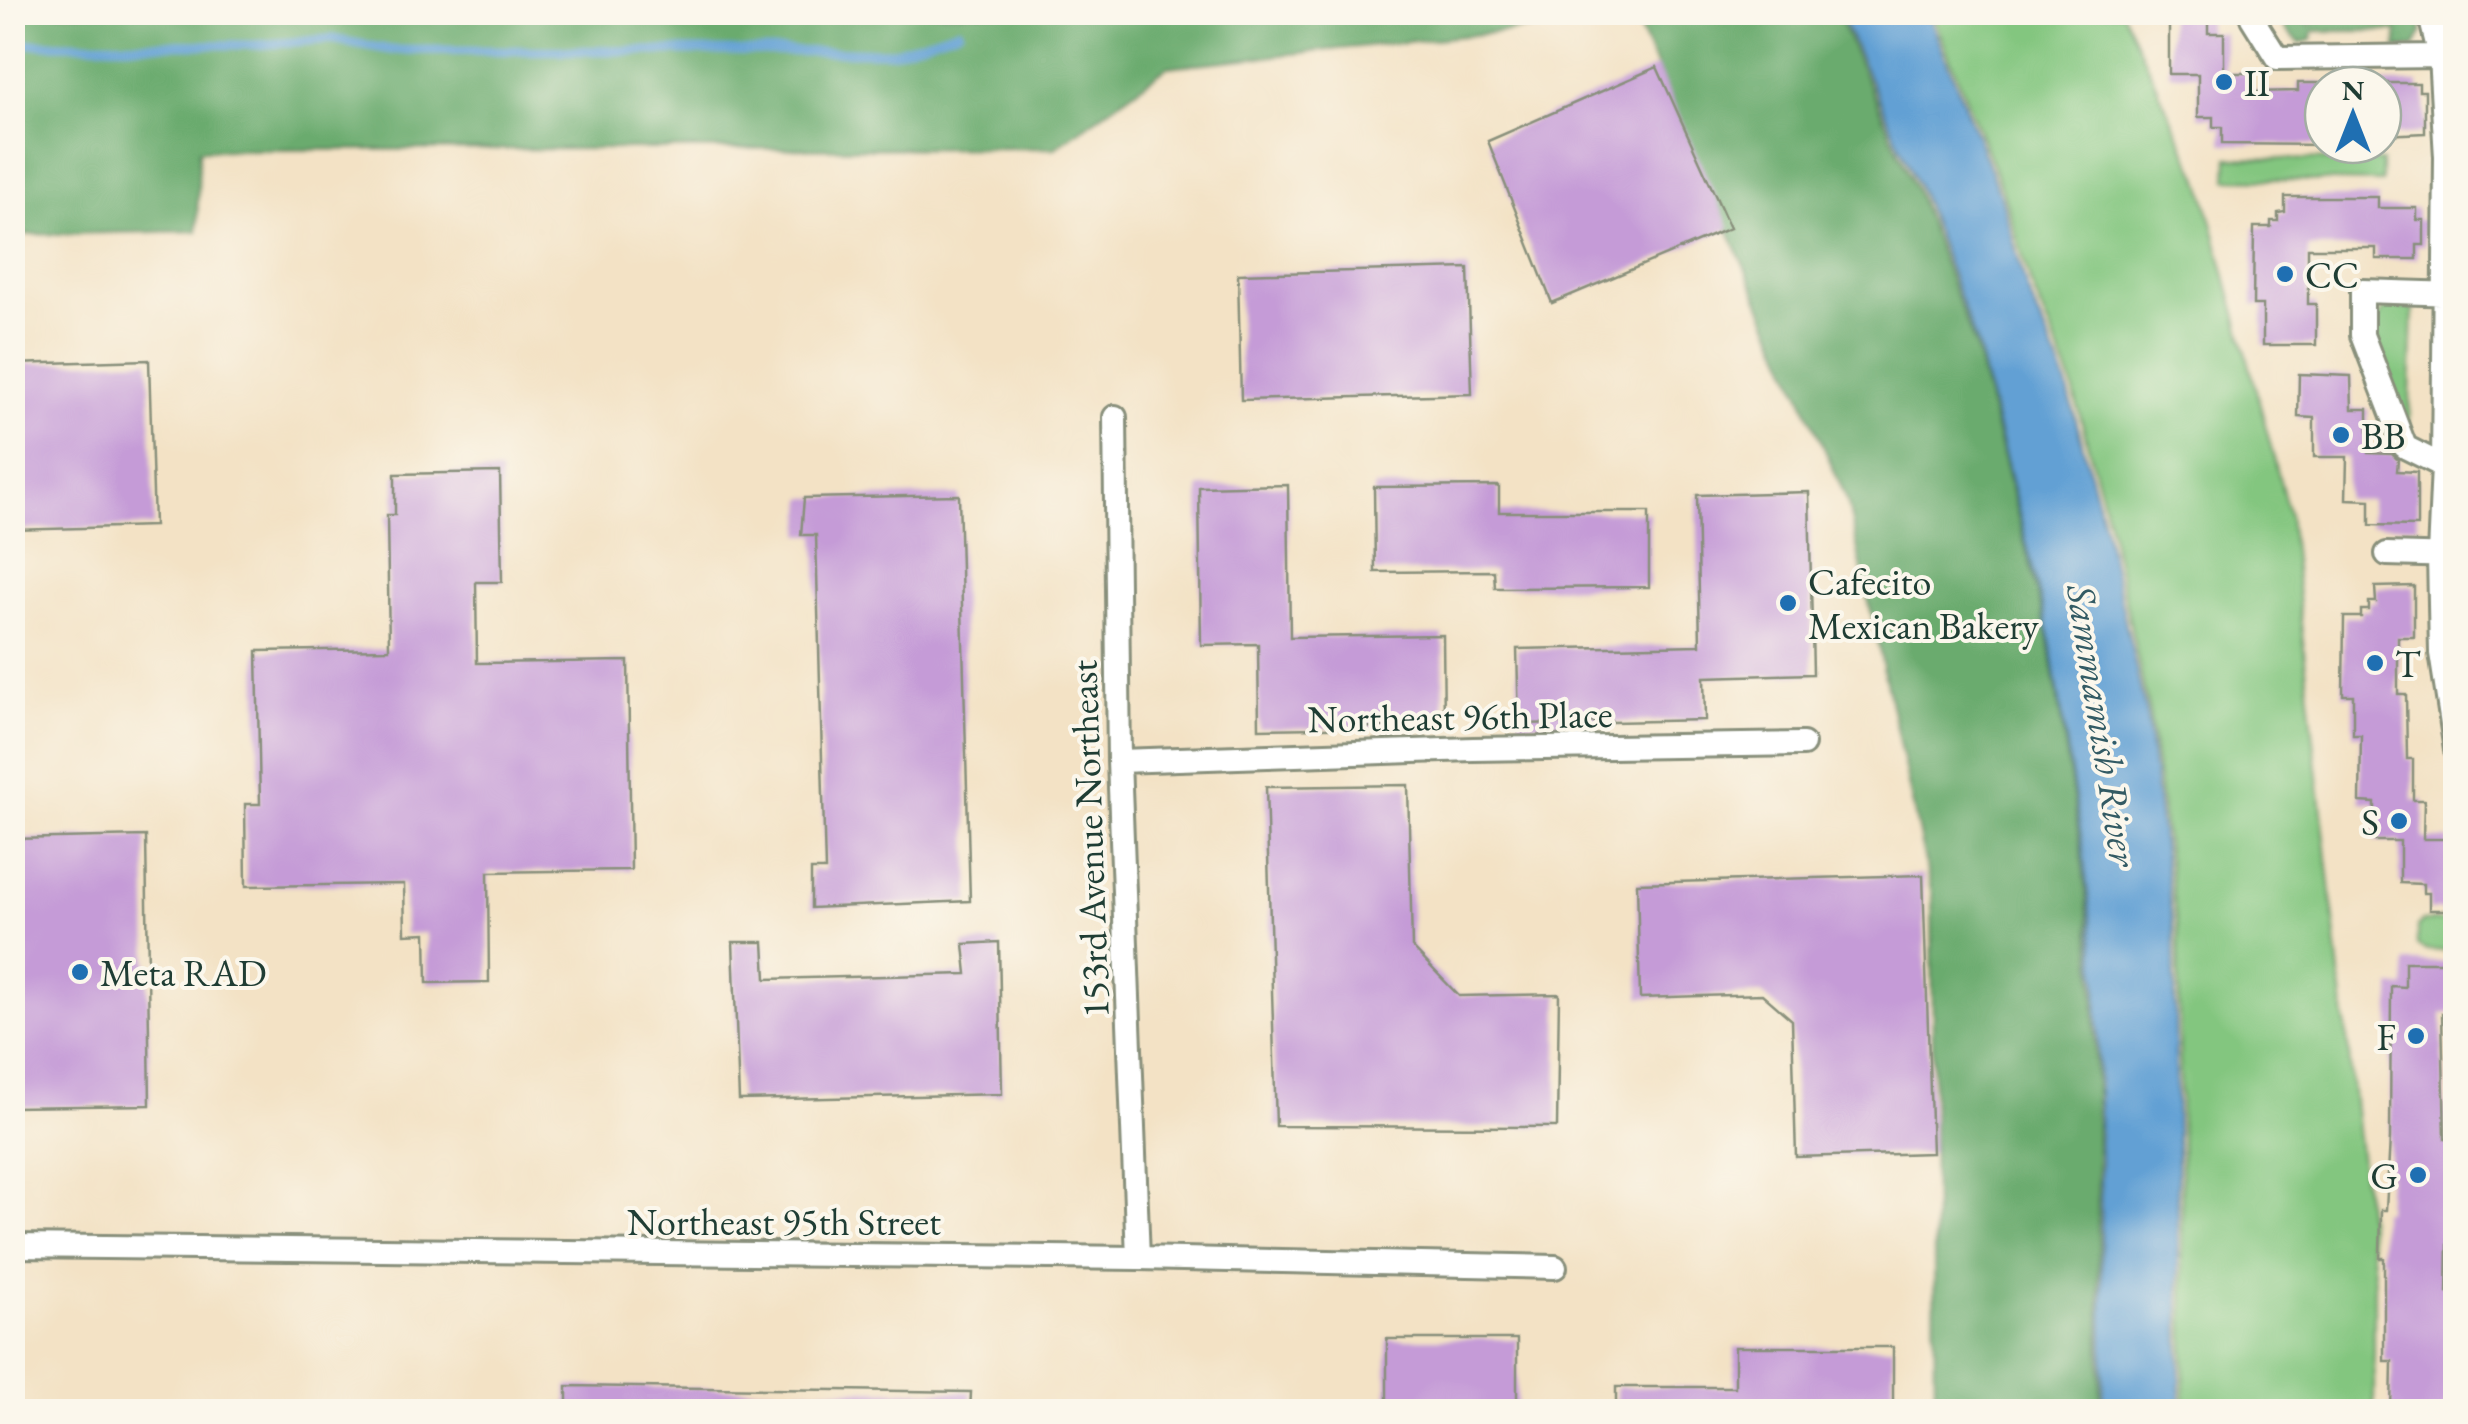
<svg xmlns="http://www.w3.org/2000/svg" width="2468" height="1424" font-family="'EB Garamond',serif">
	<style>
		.green { fill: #83c67f; stroke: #51825a; stroke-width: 2.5 }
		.forest { fill: #6aab6e; stroke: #447451; stroke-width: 2.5 }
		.water { fill: #62a0d4; stroke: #406e84; stroke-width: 2.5 }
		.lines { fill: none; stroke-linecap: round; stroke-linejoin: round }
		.stream { stroke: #62a0d4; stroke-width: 9 }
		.building { fill: #c59bd7 }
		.minor-casing { stroke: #89907c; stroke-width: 28 }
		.minor { stroke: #fff; stroke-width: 22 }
		.poi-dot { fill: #1f6fb2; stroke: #fbf7ec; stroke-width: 4 }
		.labels { text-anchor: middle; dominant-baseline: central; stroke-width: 8; stroke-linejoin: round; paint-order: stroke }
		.poi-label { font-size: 38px; fill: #1f3d34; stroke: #fbf7ec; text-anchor: start }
		.street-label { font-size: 38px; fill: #1f3d34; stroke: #fbf7ec }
		.water-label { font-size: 40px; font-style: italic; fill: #335b64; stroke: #fbf7ec }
	</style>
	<rect width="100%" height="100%" fill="#fbf7ec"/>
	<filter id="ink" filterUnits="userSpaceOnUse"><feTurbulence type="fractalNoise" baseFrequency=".01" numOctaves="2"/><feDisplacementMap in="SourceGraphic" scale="20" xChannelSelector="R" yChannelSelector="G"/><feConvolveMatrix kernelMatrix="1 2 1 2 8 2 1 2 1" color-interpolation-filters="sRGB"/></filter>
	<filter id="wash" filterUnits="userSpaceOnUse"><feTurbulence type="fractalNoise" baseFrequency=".0048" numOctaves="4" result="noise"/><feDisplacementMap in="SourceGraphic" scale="40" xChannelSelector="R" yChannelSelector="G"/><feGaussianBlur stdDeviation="2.25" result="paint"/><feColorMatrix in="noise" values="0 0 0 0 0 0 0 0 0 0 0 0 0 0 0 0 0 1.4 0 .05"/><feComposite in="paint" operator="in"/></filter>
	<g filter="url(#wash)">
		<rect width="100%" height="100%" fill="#f3e2c5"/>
		<!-- green -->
		<path class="green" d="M 1932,13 L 2123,13 L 2202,185 L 2289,515 L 2374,1281 L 2374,1411 L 2185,1411 L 2178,935 L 2150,718 L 2111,533 L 2071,381 L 2032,287 L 2002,189 Z
			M 2228,158 L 2382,161 L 2382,182 L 2227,179 Z
			M 2395,303 L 2410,307 L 2413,311 L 2409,428 L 2374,342 C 2374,323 2377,311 2395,303 Z
			M 2423,921 L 2455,921 L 2455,951 L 2425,950 L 2417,945 L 2417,927 Z"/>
		<!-- forest -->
		<path class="forest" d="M 12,13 L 1837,13 L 1917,193 L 1975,346 L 2048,637 L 2081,849 L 2094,974 L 2101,1411 L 1935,1411 L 1932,895 L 1847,500 L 1635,18 L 1167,67 L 1055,148 L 199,150 L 197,231 L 13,235 Z
			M 2290,13 L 2302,13 L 2309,25 L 2332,13 L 2420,13 L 2422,32 L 2415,47 L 2397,49 L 2397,31 L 2313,31 L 2312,40 L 2300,43 L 2285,30 L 2284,20 Z"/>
		<!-- water -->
		<path class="water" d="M 1840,13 L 1928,13 L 2001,197 L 2027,289 L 2066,382 L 2106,533 L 2147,719 L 2174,934 L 2181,1411 L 2104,1411 L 2097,975 L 2083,847 L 2050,637 L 1978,347 L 1921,193 Z"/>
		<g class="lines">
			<!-- stream -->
			<path class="stream" d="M 12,44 L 256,45 L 332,39 L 391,50 L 892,52 L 959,30"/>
		</g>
		<g id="blocks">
			<!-- building -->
			<path class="building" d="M 2169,12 L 2208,12 L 2208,33 L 2224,33 L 2224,73 L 2250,73 L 2250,92 L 2298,91 L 2298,83 L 2323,83 L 2323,145 L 2222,144 L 2222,127 L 2213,127 L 2213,117 L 2198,117 L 2198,74 L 2169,74 Z
				M 1657,67 L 1730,228 L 1552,303 L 1488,141 Z
				M 2383,83 L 2419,83 L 2419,91 L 2425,91 L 2425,133 L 2383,135 Z
				M 2285,197 L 2378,197 L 2378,208 L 2417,208 L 2417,220 L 2424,220 L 2424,245 L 2417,245 L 2417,259 L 2376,259 L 2376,248 L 2308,248 L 2308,304 L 2316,304 L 2316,345 L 2263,345 L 2263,305 L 2253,305 L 2254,227 L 2271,227 L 2271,221 L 2278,221 L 2278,213 L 2285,212 Z
				M 1468,268 L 1472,394 L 1241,400 L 1238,274 Z
				M 149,360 L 154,526 L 12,530 L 12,364 Z
				M 2299,374 L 2351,376 L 2352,409 L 2368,409 L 2368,453 L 2392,454 L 2398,460 L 2397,471 L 2417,472 L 2417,526 L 2370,525 L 2370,500 L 2346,499 L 2347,457 L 2314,457 L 2314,418 L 2298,417 Z
				M 500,472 L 502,582 L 476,582 L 477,663 L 628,661 L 631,870 L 488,872 L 489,982 L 427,983 L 426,933 L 405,934 L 404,884 L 246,886 L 245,804 L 260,804 L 257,651 L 389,649 L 387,515 L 395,515 L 395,474 Z
				M 1288,485 L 1290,637 L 1443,635 L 1444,726 L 1259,729 L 1258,644 L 1201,645 L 1199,487 Z
				M 1499,486 L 1499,512 L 1649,512 L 1649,587 L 1495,588 L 1494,571 L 1375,572 L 1374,487 Z
				M 1809,492 L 1813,674 L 1704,677 L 1705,720 L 1519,724 L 1517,649 L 1700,645 L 1697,495 Z
				M 959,495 L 970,901 L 811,908 L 811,870 L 825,870 L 816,535 L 801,535 L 804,498 Z
				M 2414,586 L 2414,637 L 2398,637 L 2398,694 L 2406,694 L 2407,759 L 2413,759 L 2413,800 L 2424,800 L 2423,839 L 2449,839 L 2449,858 L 2456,858 L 2456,910 L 2429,910 L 2429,893 L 2423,893 L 2423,884 L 2400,883 L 2400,841 L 2375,841 L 2375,803 L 2360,802 L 2361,735 L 2353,735 L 2353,695 L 2343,695 L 2344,617 L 2361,617 L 2361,610 L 2369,610 L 2369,602 L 2376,602 L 2375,587 Z
				M 1408,785 L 1412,947 L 1459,996 L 1559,994 L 1557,1127 L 1276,1126 L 1266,787 Z
				M 146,836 L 150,1105 L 12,1107 L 12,839 Z
				M 1923,875 L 1932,1153 L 1796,1157 L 1792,1020 L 1762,994 L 1640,998 L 1637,883 Z
				M 733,942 L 764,942 L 766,979 L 967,974 L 964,944 L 999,942 L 1002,1094 L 739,1100 Z
				M 2405,962 L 2456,962 L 2456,1013 L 2442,1013 L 2445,1139 L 2450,1140 L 2447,1293 L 2456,1293 L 2456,1348 L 2448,1348 L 2447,1405 L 2444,1405 L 2444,1412 L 2391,1412 L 2392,1361 L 2384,1361 L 2384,1258 L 2380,1258 L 2381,1210 L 2386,1210 L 2390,1138 L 2391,986 L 2405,987 Z
				M 1387,1339 L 1517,1339 L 1517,1412 L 1387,1412 Z
				M 1735,1347 L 1893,1347 L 1893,1412 L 1616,1412 L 1616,1387 L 1735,1387 Z
				M 567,1386 L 971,1392 L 970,1412 L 567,1412 Z"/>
		</g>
	</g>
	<g filter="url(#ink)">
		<use href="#blocks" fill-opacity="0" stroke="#89907c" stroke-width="2.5"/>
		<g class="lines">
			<!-- minor casing -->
			<g class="minor-casing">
				<path id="minor" d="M 2263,12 L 2252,18 L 2277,58 L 2440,56
					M 2429,12 L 2440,56 L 2446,157 L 2443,466 L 2439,555 L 2441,653 L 2456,750
					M 1115,417 L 1119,761 L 1138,1258
					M 2443,466 L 2405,447 L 2362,335 L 2362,291 L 2456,294
					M 2387,554 L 2456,556
					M 1119,761 L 1473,749 L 1803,744
					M 12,1246 L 1138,1258 L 1555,1267"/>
			</g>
			<!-- minor -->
			<use href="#minor" class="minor"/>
		</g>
	</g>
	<!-- markers -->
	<g class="poi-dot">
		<circle cx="2224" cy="82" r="10"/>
		<circle cx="2285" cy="274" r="10"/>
		<circle cx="2341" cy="435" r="10"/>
		<circle cx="1788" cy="603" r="10"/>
		<circle cx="2375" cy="663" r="10"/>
		<circle cx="2399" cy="821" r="10"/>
		<circle cx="80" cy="972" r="10"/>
		<circle cx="2416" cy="1036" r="10"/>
		<circle cx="2418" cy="1175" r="10"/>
	</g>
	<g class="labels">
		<!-- poi labels -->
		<g class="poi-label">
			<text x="2244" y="82">II</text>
			<text x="2305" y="274">CC</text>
			<text x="2361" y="435">BB</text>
			<text x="1808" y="581">Cafecito<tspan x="1808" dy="44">Mexican Bakery</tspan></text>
			<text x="2395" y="663">T</text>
			<text x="2379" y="821" text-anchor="end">S</text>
			<text x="100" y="972">Meta RAD</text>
			<text x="2396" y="1036" text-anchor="end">F</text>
			<text x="2398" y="1175" text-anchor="end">G</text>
		</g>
		<!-- street labels -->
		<g class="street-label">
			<text transform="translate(1460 716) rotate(-1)">Northeast 96th Place</text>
			<text transform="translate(1089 839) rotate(-92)">153rd Avenue Northeast</text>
			<text x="784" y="1221">Northeast 95th Street</text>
		</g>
		<!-- water labels -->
		<g class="water-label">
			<text transform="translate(2103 725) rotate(81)">Sammamish River</text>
		</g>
	</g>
	<!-- margin -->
	<rect width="2468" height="1424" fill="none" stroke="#fbf7ec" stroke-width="50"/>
	<!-- north arrow -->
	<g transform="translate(2353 115)"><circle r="48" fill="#fbf7ec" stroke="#a3ada2" stroke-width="2.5"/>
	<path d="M0-8L18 38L0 25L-18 38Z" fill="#1f6fb2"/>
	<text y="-15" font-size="28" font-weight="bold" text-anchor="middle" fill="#1f3d34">N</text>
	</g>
</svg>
